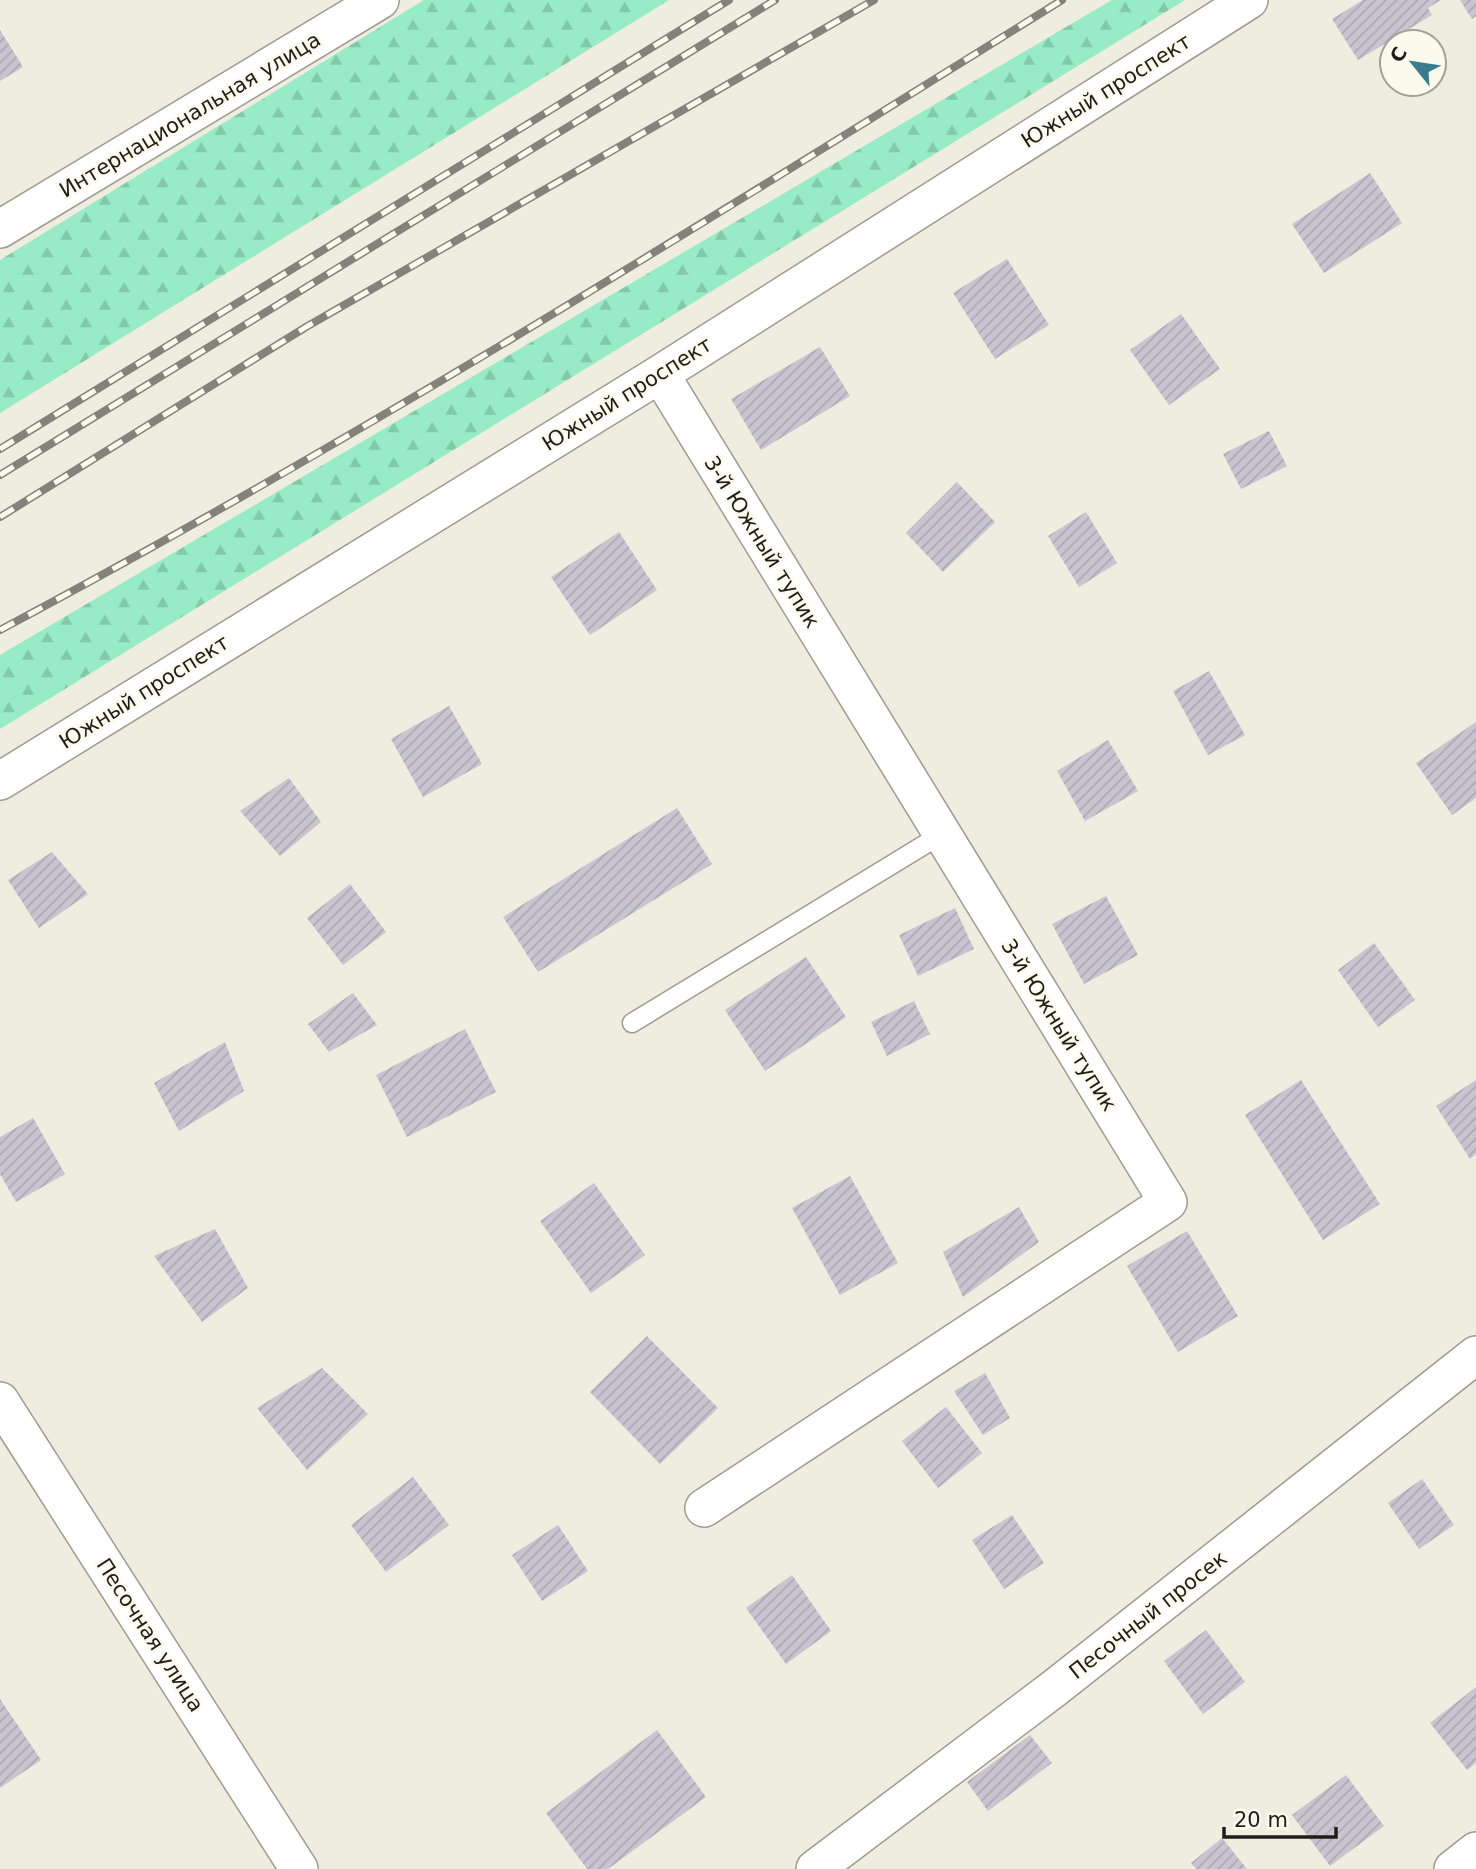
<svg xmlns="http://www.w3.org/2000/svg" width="1476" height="1869" font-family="'DejaVu Sans',sans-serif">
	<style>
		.forest { fill: url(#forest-firs) }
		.building { fill: url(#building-hatch) }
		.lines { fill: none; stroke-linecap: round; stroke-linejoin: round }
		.service-casing { stroke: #9e9b91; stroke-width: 21 }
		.minor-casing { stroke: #9e9b91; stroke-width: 40 }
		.service { stroke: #fff; stroke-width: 18 }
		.minor { stroke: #fff; stroke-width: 37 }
		.rail-casing { stroke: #84827a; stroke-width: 8 }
		.rail { stroke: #fcf9ed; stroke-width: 5; stroke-dasharray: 16; stroke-linecap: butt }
		.labels { text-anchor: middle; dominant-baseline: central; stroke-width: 5; stroke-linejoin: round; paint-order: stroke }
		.street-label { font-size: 21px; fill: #1e1d19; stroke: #fcf9ed }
	</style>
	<defs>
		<pattern id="forest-firs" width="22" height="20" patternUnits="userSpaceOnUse" patternTransform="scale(1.75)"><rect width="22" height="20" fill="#97ebc6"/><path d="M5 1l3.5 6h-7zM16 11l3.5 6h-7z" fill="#82c9aa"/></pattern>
		<pattern id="building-hatch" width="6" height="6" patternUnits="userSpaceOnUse" patternTransform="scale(1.75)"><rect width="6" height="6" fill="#c8c5d0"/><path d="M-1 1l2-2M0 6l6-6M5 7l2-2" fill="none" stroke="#aba9b2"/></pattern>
	</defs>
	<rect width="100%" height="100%" fill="#efece0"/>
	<!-- forest -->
	<path class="forest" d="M 424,0 L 669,0 L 0,413 L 0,260 Z
		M 1112,0 L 1185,0 L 0,729 L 0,655 Z"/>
	<!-- building -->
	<path class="building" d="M 1363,0 L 1441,0 L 1428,8 L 1432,15 L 1358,60 L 1332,19 Z
		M 1460,0 L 1476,0 L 1476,16 L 1472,19 Z
		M 0,30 L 23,67 L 0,81 Z
		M 1370,173 L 1402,223 L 1324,273 L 1292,224 Z
		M 1007,259 L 1049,325 L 995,359 L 953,293 Z
		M 1181,314 L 1220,369 L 1169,405 L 1130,350 Z
		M 820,347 L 850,396 L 761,450 L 731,399 Z
		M 1269,431 L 1287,466 L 1241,489 L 1223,454 Z
		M 957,482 L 995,522 L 943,572 L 906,533 Z
		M 1086,512 L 1117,563 L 1079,587 L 1048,536 Z
		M 619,532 L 657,590 L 590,635 L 551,577 Z
		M 1209,671 L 1245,735 L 1208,755 L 1173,691 Z
		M 449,706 L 482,764 L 423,797 L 391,739 Z
		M 1476,722 L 1476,798 L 1452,815 L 1416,763 Z
		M 1108,740 L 1138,791 L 1085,821 L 1057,771 Z
		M 289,778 L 321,822 L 280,856 L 240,811 Z
		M 677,808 L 712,864 L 538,972 L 503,917 Z
		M 52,852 L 88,894 L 39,928 L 8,880 Z
		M 350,884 L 386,932 L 343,965 L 307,918 Z
		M 1106,896 L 1138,955 L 1084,984 L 1052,924 Z
		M 955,908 L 974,949 L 918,976 L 899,935 Z
		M 1374,943 L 1415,1000 L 1378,1027 L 1338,970 Z
		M 806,957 L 846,1017 L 765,1071 L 725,1010 Z
		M 353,993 L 377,1025 L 329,1052 L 308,1024 Z
		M 914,1001 L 930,1034 L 887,1056 L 871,1022 Z
		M 465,1029 L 496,1092 L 407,1137 L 376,1075 Z
		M 225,1042 L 244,1091 L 179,1131 L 154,1083 Z
		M 1301,1080 L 1380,1204 L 1323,1240 L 1245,1115 Z
		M 1476,1080 L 1476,1154 L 1470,1159 L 1436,1106 Z
		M 33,1118 L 65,1174 L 16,1202 L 0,1174 L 0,1137 Z
		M 850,1176 L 898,1263 L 840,1295 L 792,1208 Z
		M 594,1183 L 645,1255 L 591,1293 L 540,1221 Z
		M 1019,1207 L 1039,1242 L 963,1297 L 943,1252 Z
		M 215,1229 L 248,1288 L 202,1322 L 154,1256 Z
		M 1187,1231 L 1238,1316 L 1178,1352 L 1127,1266 Z
		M 647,1336 L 718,1408 L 660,1464 L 590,1392 Z
		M 322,1368 L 368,1414 L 307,1470 L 257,1408 Z
		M 985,1373 L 1010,1418 L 983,1435 L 954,1391 Z
		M 946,1407 L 982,1453 L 938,1488 L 902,1441 Z
		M 413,1477 L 449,1525 L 386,1572 L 351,1525 Z
		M 1422,1479 L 1454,1525 L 1419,1549 L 1388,1503 Z
		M 1012,1515 L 1044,1563 L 1004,1589 L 972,1540 Z
		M 558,1525 L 588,1571 L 542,1601 L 512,1555 Z
		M 792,1575 L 831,1631 L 786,1664 L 746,1608 Z
		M 1206,1630 L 1245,1682 L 1203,1714 L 1164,1661 Z
		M 1476,1687 L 1476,1763 L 1467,1770 L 1430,1723 Z
		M 0,1699 L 41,1760 L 0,1788 Z
		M 657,1730 L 706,1797 L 608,1869 L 587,1869 L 546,1813 Z
		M 1030,1735 L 1052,1763 L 988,1811 L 967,1782 Z
		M 1346,1775 L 1384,1826 L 1330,1866 L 1292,1815 Z
		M 1222,1838 L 1247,1869 L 1196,1869 L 1191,1863 Z"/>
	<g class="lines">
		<!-- service casing -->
		<g class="service-casing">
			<path id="service" d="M 632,1023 L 942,834"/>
		</g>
		<!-- minor casing -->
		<g class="minor-casing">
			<path id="minor" d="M 0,229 L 380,0
				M 660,374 L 1168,1202 L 704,1508
				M 0,781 L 660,374 L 1249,0
				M 0,1401 L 299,1869
				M 815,1869 L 1056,1687 L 1476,1355
				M 1453,1869 L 1476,1851"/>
		</g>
		<!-- service -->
		<use href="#service" class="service"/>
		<!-- minor -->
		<use href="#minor" class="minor"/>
		<!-- rail casing -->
		<g class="rail-casing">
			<path id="rail" d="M 0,449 L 729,0
				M 0,475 L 775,0
				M 0,517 L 306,327 L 874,0
				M 0,630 C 363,437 713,217 1062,0"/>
		</g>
		<!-- rail -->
		<use href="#rail" class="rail"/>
	</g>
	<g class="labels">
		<!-- street labels -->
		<g class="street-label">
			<text transform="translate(1106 91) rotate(-32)">Южный проспект</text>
			<text transform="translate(190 115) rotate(-31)">Интернациональная улица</text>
			<text transform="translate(627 394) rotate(-32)">Южный проспект</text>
			<text transform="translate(762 542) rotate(58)">3-й Южный тупик</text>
			<text transform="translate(144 692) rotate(-32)">Южный проспект</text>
			<text transform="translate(1059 1025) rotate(58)">3-й Южный тупик</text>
			<text transform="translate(1148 1615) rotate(-38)">Песочный просек</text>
			<text transform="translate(150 1635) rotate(57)">Песочная улица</text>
		</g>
	</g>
	<!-- north arrow -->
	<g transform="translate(1413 63) rotate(300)"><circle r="33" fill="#fcf9ed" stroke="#a3a198" stroke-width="2"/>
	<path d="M0-5L12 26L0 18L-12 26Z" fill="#3a7c8d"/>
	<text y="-10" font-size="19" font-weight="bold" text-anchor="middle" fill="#1e1d19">С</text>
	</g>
	<!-- scale -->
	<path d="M1224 1827v10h112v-10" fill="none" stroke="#1e1d19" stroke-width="3.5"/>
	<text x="1234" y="1827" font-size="21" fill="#1e1d19" stroke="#fcf9ed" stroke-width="5" paint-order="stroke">20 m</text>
</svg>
